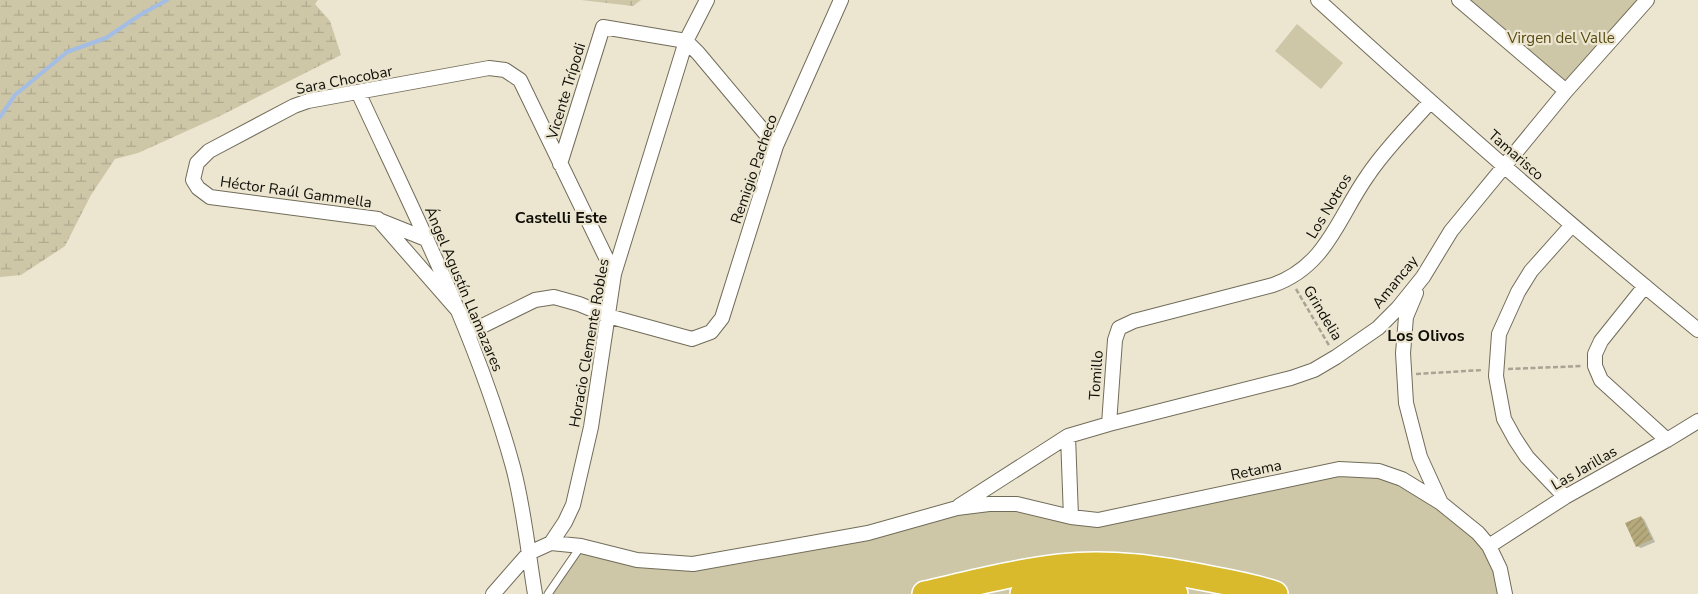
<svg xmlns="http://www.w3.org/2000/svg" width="1698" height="594" font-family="'Nunito Sans',sans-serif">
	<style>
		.green { fill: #cdc6a7 }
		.wetland { fill: url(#wetland-marsh) }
		.shadow { fill: #0003 }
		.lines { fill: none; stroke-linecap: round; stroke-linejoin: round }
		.stream { stroke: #a4bde5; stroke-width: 4 }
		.building { fill: url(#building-hatch) }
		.lane-casing { stroke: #716c59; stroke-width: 9 }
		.street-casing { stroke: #716c59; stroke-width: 16 }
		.highway-casing { stroke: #fff; stroke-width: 28 }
		.path { stroke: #a8a393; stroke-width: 2.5; stroke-dasharray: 5 2.5; stroke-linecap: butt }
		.lane { stroke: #fff; stroke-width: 7 }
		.street { stroke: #fff; stroke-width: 14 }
		.highway { stroke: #d9ba2c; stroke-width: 25 }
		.labels { text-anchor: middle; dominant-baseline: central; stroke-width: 4.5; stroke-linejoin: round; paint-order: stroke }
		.park-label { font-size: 15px; fill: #574a11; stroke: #ece6d1 }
		.street-label { font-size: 15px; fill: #0e0d06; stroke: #ece6d1 }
		.neighbourhood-label { font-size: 16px; font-weight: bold; fill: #0e0d06; stroke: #ece6d1 }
	</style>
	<defs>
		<pattern id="wetland-marsh" width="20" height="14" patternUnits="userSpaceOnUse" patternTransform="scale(1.25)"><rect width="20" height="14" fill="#cdc6a7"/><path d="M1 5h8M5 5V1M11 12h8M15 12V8" fill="none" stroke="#afa98e"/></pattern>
		<pattern id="building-hatch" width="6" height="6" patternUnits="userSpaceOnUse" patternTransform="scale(1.25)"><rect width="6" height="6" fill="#b6aa7c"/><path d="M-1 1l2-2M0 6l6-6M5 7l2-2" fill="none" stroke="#9b916a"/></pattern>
	</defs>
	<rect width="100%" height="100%" fill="#ece6d1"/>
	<!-- green -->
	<path class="green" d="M 1459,0 L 1637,0 L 1642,5 L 1566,91 Z
		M 1297,24 L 1343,63 L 1321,89 L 1275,51 Z
		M 1339,469 L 1379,471 L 1478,533 L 1505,594 L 548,594 L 581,546 L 693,564 L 989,504 L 1086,520 Z"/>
	<!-- wetland -->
	<path class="wetland" d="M 0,0 L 318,0 L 315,4 L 330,21 L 341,55 L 220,116 L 138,153 L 115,159 L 91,195 L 65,246 L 21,275 L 0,277 Z
		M 581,0 L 641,0 L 633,6 Z"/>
	<!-- shadow -->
	<path class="shadow" d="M 1640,517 L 1644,519 L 1655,542 L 1641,548 L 1637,546 Z"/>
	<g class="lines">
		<!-- stream -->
		<path class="stream" d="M 0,117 L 15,95 L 67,52 L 106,38 L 140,15 L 167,0"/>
	</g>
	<!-- building -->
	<path class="building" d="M 1641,516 L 1652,539 L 1636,547 L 1625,523 Z"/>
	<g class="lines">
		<!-- lane casing -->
		<g class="lane-casing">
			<path id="lane" d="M 548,594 L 581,546"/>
		</g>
		<!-- street casing -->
		<g class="street-casing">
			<path id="street" d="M 1318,0 C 1442,113 1568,224 1698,330
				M 1459,0 L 1566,91
				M 686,41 L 698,53 L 776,146
				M 358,92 C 415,215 477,336 513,467 C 524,508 528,552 535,594
				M 560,164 L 603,27 L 686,41
				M 381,221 L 426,239
				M 1645,286 L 1601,341 L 1595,354 L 1595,366 L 1601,380 L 1667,440
				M 1416,293 L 1406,317 L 1403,353 L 1406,403 L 1420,457 L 1441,503 L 1478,533 L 1489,546 L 1500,569 L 1505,594
				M 461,314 L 378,219 L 210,197 L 198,188 L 193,180 L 197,163 L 209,151 L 294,106 L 308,101 L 489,68 L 505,70 L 520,80 L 614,274
				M 468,333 L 535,300 L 554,297 L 579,304 L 608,316 L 692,339 L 711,332 L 722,318 L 776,146 L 841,0
				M 1109,424 L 1115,340 L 1119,328 L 1134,321 L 1273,285 C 1327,266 1338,217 1368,175 C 1386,148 1409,126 1430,102
				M 1068,436 L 1071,517
				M 1565,497 L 1527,457 L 1515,439 L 1504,419 L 1496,376 L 1499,334 L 1518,292 L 1531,271 L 1572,225
				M 959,506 L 1068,436 L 1109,424 L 1291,378 L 1314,370 L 1336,357 L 1378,328 L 1398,308 L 1423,277 L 1451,231 L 1566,91 L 1647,0
				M 551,543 L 581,546 L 637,560 L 693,564 L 868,533 L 957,508 L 989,504 L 1017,504 L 1071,517 L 1098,520 L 1339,469 L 1379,471 L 1402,479 L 1441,503
				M 1489,546 L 1565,497 L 1667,440 L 1698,421
				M 493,594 L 529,553 L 551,543 L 565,522 L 573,505 L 591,427 L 614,274 L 686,41 L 707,0"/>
		</g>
		<!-- highway casing -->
		<g class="highway-casing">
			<path id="highway" d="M 925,594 C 969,584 1015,572 1060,567 C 1111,561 1161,569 1211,579 C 1233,583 1254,587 1275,594
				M 1023,594 C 1073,585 1125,584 1175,594"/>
		</g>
		<!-- path -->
		<path class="path" d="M 1296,289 L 1330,347
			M 1508,369 L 1583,366
			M 1416,374 L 1483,370"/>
		<!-- lane -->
		<use href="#lane" class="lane"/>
		<!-- street -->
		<use href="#street" class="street"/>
		<!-- highway -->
		<use href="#highway" class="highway"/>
	</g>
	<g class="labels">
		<!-- park labels -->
		<g class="park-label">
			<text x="1561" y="38">Virgen del Valle</text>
		</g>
		<!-- street labels -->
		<g class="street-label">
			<text transform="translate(344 80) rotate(-11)">Sara Chocobar</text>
			<text transform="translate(566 91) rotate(-73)">Vicente Trípodi</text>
			<text transform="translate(1516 155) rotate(41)">Tamarisco</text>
			<text transform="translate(754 169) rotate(-71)">Remigio Pacheco</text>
			<text transform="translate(296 192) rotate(8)">Héctor Raúl Gammella</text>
			<text transform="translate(1329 206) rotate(-59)">Los Notros</text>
			<text transform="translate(1395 282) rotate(-51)">Amancay</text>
			<text transform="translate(464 289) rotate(67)">Ángel Agustín Llamazares</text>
			<text transform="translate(1323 313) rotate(59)">Grindelia</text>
			<text transform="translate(589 343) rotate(-80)">Horacio Clemente Robles</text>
			<text transform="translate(1096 375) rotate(-86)">Tomillo</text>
			<text transform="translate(1584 468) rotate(-30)">Las Jarillas</text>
			<text transform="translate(1256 470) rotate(-12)">Retama</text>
		</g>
		<!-- neighbourhood labels -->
		<g class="neighbourhood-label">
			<text x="561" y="218">Castelli Este</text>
			<text x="1426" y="336">Los Olivos</text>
		</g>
	</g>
</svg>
